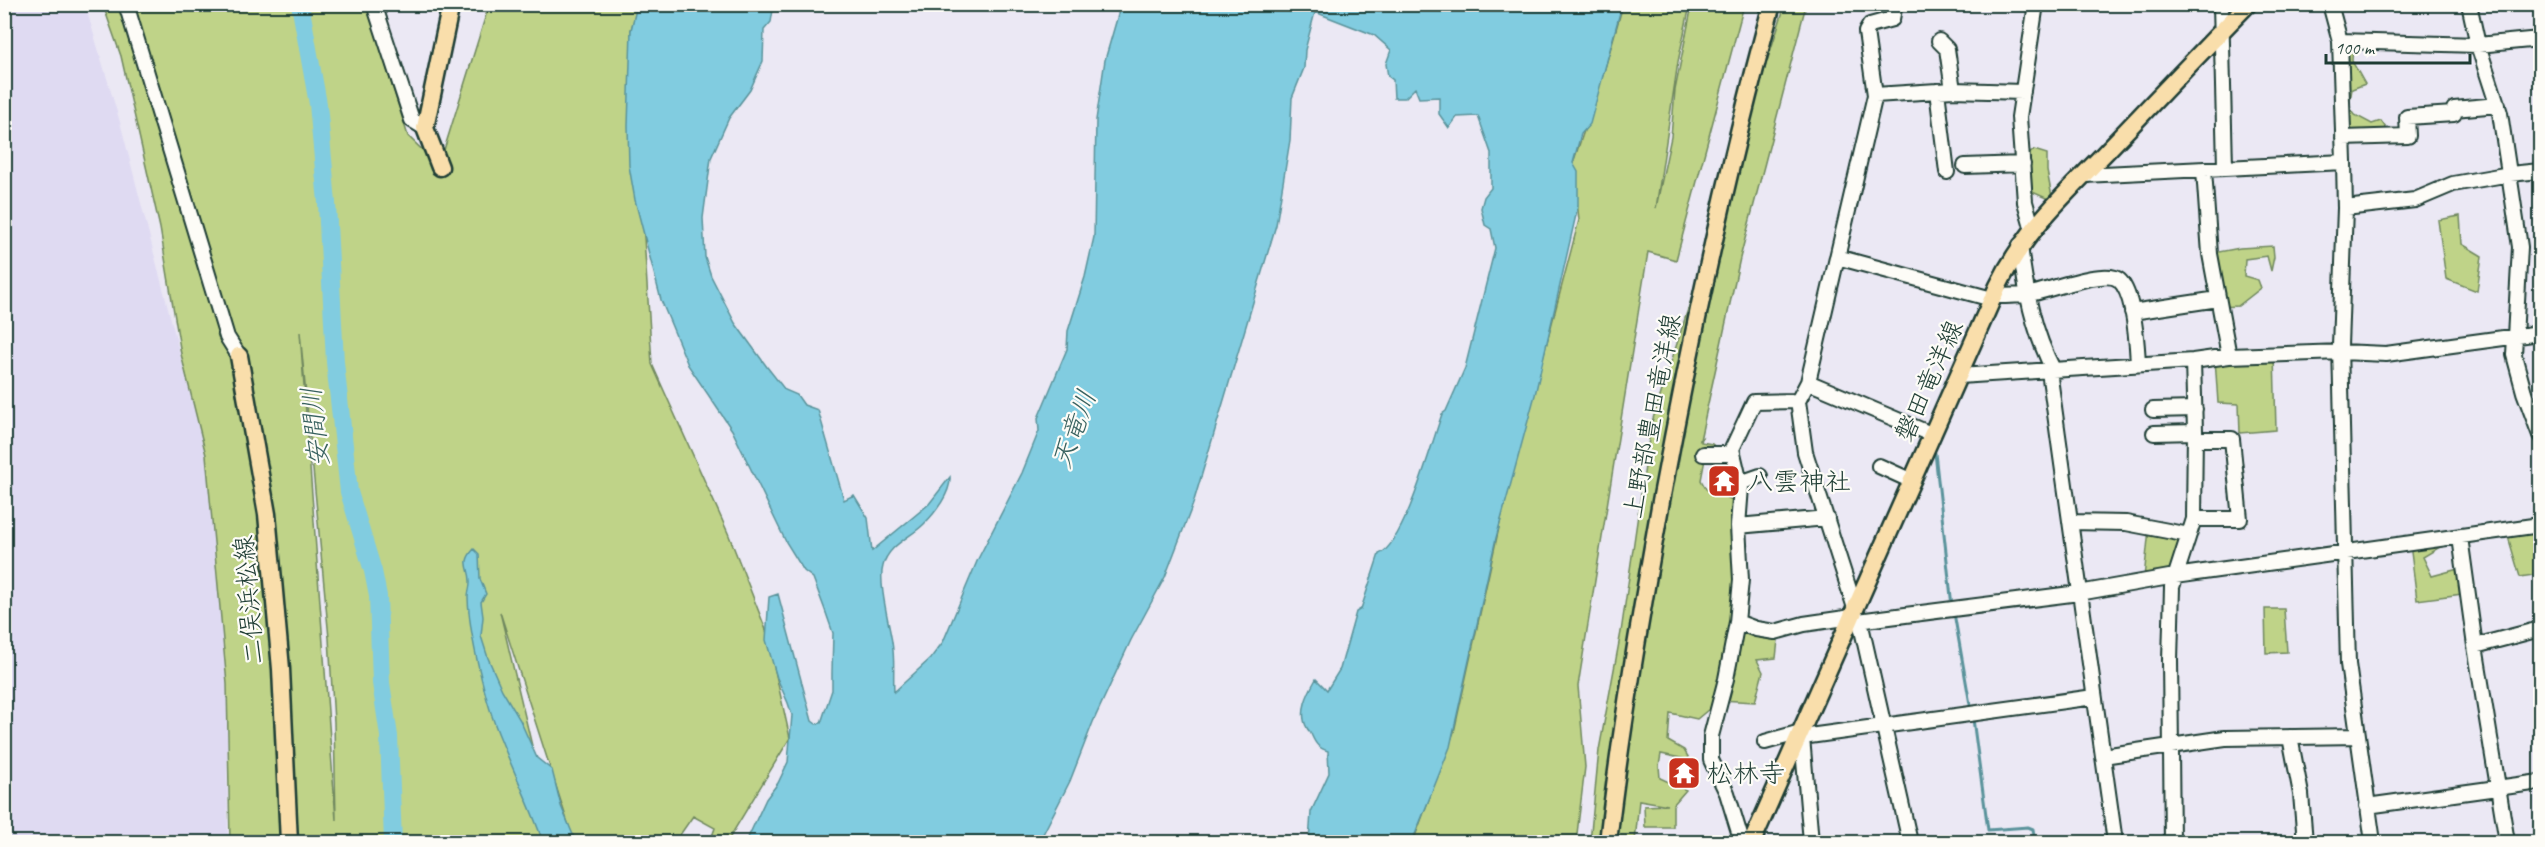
<svg xmlns="http://www.w3.org/2000/svg" width="2545" height="847" font-family="Caveat,'Klee One',sans-serif">
	<style>
		.built { fill: #dfdaf2 }
		.green { fill: #bfd388; stroke: #6f885e; stroke-width: 1.5; fill-rule: evenodd }
		.water { fill: #81cce0; stroke: #5a939b; stroke-width: 1.5 }
		.lines { fill: none; stroke-linecap: round; stroke-linejoin: round }
		.stream { stroke: #5a939b; stroke-width: 3 }
		.river { stroke: #81cce0; stroke-width: 18 }
		.minor-casing { stroke: #1f3d34; stroke-width: 18 }
		.major-casing { stroke: #1f3d34; stroke-width: 21 }
		.minor { stroke: #fdfcf7; stroke-width: 14 }
		.major { stroke: #f9deab; stroke-width: 16 }
		.labels { text-anchor: middle; dominant-baseline: central; stroke-width: 4.5; stroke-linejoin: round; paint-order: stroke }
		.street-label { font-size: 26px; fill: #1f3d34; stroke: #fdfcf7 }
		.poi-label { font-size: 26px; fill: #1f3d34; stroke: #fdfcf7; text-anchor: start }
		.water-label { font-size: 27px; font-style: italic; fill: #38615f; stroke: #fdfcf7 }
	</style>
	<rect width="100%" height="100%" fill="#ebe8f4"/>
	<filter id="ink" filterUnits="userSpaceOnUse"><feTurbulence type="fractalNoise" baseFrequency=".0167" numOctaves="2"/><feDisplacementMap in="SourceGraphic" scale="12" xChannelSelector="R" yChannelSelector="G"/><feConvolveMatrix kernelMatrix="1 2 1 2 8 2 1 2 1" color-interpolation-filters="sRGB"/></filter>
	<g filter="url(#ink)">
		<!-- built -->
		<path class="built" d="M 5,5 L 85,5 L 120,122 L 206,455 L 226,621 L 228,842 L 5,842 Z"/>
		<!-- green -->
		<path class="green" d="M 103,5 L 367,5 L 408,136 L 439,166 L 489,5 L 638,5 L 631,30 L 652,364 L 728,533 L 766,630 L 790,738 L 727,842 L 710,842 L 715,828 L 693,816 L 675,842 L 574,842 L 500,612 L 555,842 L 230,842 L 227,684 L 206,455 L 181,354 L 160,228 L 121,56 ZM 300,332 L 329,638 L 334,722 L 336,820 Z
			M 1623,5 L 1690,5 L 1678,62 L 1656,208 L 1671,137 L 1675,90 L 1692,5 L 1744,5 L 1676,260 L 1648,252 L 1578,686 L 1585,767 L 1576,842 L 1413,842 L 1454,732 L 1502,514 L 1579,220 L 1573,163 L 1603,75 Z
			M 1785,5 L 1806,5 L 1740,258 L 1700,440 L 1702,438 L 1701,442 L 1712,444 L 1721,452 L 1705,459 L 1701,480 L 1706,489 L 1740,503 L 1741,623 L 1779,631 L 1776,658 L 1757,660 L 1763,672 L 1755,702 L 1720,700 L 1697,719 L 1670,713 L 1668,741 L 1684,750 L 1690,760 L 1661,754 L 1659,766 L 1660,778 L 1686,790 L 1673,805 L 1673,827 L 1645,827 L 1644,806 L 1668,805 L 1639,800 L 1635,842 L 1590,842 L 1599,750 L 1621,632 L 1651,425 Z
			M 2342,41 L 2353,41 L 2352,61 L 2365,84 L 2352,89 L 2349,106 L 2355,115 L 2372,124 L 2381,121 L 2386,128 L 2383,136 L 2343,138 Z
			M 2034,150 L 2047,154 L 2047,171 L 2052,197 L 2046,198 L 2030,191 L 2028,155 Z
			M 2460,216 L 2462,244 L 2482,256 L 2477,291 L 2446,279 L 2438,220 Z
			M 2273,246 L 2274,257 L 2271,271 L 2267,256 L 2245,259 L 2244,276 L 2258,280 L 2261,288 L 2238,306 L 2220,307 L 2213,253 L 2240,248 Z
			M 2274,355 L 2276,430 L 2240,433 L 2239,404 L 2218,403 L 2215,358 Z
			M 2537,526 L 2540,538 L 2540,574 L 2520,577 L 2506,530 Z
			M 2149,529 L 2184,537 L 2173,573 L 2144,578 Z
			M 2410,544 L 2445,544 L 2423,557 L 2432,576 L 2458,569 L 2462,594 L 2417,600 Z
			M 2284,609 L 2287,652 L 2266,653 L 2265,609 Z"/>
		<!-- water -->
		<path class="water" d="M 769,4 L 773,10 L 771,22 L 764,30 L 763,61 L 750,90 L 729,118 L 711,158 L 703,218 L 705,257 L 711,276 L 735,323 L 767,367 L 785,390 L 797,395 L 804,405 L 818,410 L 844,500 L 854,495 L 868,518 L 872,551 L 929,504 L 950,477 C 951,493 935,513 924,524 C 910,538 888,545 883,566 C 878,582 889,623 892,642 C 895,659 893,676 894,692 L 930,659 L 943,642 L 978,559 L 1022,473 L 1039,431 L 1038,418 L 1067,349 L 1068,331 L 1085,277 L 1094,237 L 1096,120 L 1105,60 L 1118,15 L 1119,5 L 1622,5 L 1590,124 L 1581,134 L 1573,163 L 1578,172 L 1578,206 L 1535,395 L 1496,538 L 1450,747 L 1412,842 L 1309,842 L 1311,812 L 1329,773 L 1328,751 C 1319,748 1316,745 1312,736 C 1310,730 1310,733 1307,728 C 1298,712 1308,693 1316,679 L 1327,690 L 1340,669 L 1356,612 L 1361,609 L 1379,554 C 1404,545 1432,442 1442,414 L 1446,411 L 1465,368 L 1495,248 L 1491,229 L 1485,225 L 1481,208 L 1484,197 L 1491,188 L 1491,153 L 1478,116 L 1457,117 L 1449,128 L 1439,114 L 1439,97 L 1419,98 L 1415,88 L 1405,98 L 1394,98 L 1393,80 L 1388,76 L 1386,64 L 1391,50 L 1374,35 L 1315,12 L 1305,50 L 1304,68 L 1292,98 L 1290,140 L 1276,225 L 1193,504 L 1165,577 L 1131,640 L 1093,722 L 1070,781 L 1039,842 L 746,842 L 766,799 L 778,783 L 788,762 L 791,727 L 792,715 L 788,703 L 777,678 L 766,640 L 769,597 L 778,594 L 812,721 L 816,724 L 821,723 L 832,690 L 832,673 L 833,633 L 825,610 L 813,578 L 804,571 L 786,542 L 732,430 L 688,365 L 661,300 L 635,200 L 629,166 L 628,126 L 631,30 L 637,5 Z
			M 474,549 L 479,554 L 480,579 L 486,594 L 481,602 L 483,617 L 481,636 L 488,658 L 502,690 L 520,720 L 537,758 L 552,770 L 561,806 L 576,842 L 543,842 C 531,807 515,775 501,740 C 486,705 469,635 468,597 C 468,592 470,588 470,583 C 471,568 460,564 474,549 Z"/>
		<g class="lines">
			<!-- stream -->
			<path class="stream" d="M 1935,453 L 1952,606
				M 1954,613 L 1971,710
				M 1973,719 L 1988,830 L 2028,827 L 2033,829 L 2035,842"/>
			<!-- river -->
			<path class="river" d="M 300,4 L 318,104 L 327,203 L 335,362 L 349,492 L 373,571 L 378,596 L 381,683 L 389,736 L 393,842"/>
			<!-- minor casing -->
			<g class="minor-casing">
				<path id="minor" d="M 126,4 L 227,337 L 239,356
					M 374,4 L 412,120 L 425,128
					M 2221,4 L 2225,167
					M 2330,4 L 2340,41 L 2344,162 L 2345,208 L 2340,346 L 2348,664 L 2373,842
					M 2469,4 L 2478,45 L 2500,113 L 2520,247 L 2514,355 L 2524,392 L 2540,435
					M 1939,41 L 1947,49 L 1953,90
					M 2340,41 L 2478,45 L 2540,39
					M 1937,91 L 1947,172
					M 1875,95 L 1953,90 L 2023,92
					M 2343,138 L 2408,136 L 2407,117 L 2454,114 L 2454,109 L 2498,105
					M 1965,166 L 2023,164
					M 2204,170 L 2210,254 L 2229,356
					M 2084,175 L 2344,162
					M 2345,208 L 2415,200 L 2453,184 L 2510,174 L 2540,171
					M 2033,230 L 2025,202 L 2019,117 L 2036,4
					M 2020,245 C 2025,288 2033,332 2054,371
					M 1837,257 L 1992,299
					M 1994,296 C 2006,296 2018,296 2030,294 C 2048,291 2106,268 2119,280 C 2134,293 2137,344 2138,363
					M 2132,312 L 2218,299
					M 2049,371 L 2115,842
					M 1959,376 L 2193,361 L 2229,356 L 2341,352 L 2386,354 L 2540,333
					M 1808,382 L 1933,435
					M 2153,410 L 2195,409
					M 2154,433 L 2195,432
					M 1703,454 L 1733,454
					M 1879,466 L 1912,481
					M 1740,483 L 1760,476
					M 2194,519 L 2240,519 L 2232,439 L 2195,439
					M 2070,522 L 2126,523 L 2189,535
					M 1738,526 L 1827,518
					M 2460,537 L 2475,646 L 2507,842
					M 1855,608 L 1805,452 L 1798,401 L 1808,382 L 1875,95 L 1866,32 L 1870,25 L 1892,19 L 1895,4
					M 1860,621 L 1910,842
					M 1737,622 L 1756,629 L 1775,632 L 1804,624 L 1852,617
					M 1850,622 L 2079,593 L 2175,576 L 2540,525
					M 2475,646 L 2540,629
					M 1799,736 L 1802,737 L 2094,697
					M 1802,737 L 1811,842
					M 2290,737 L 2301,794 L 2305,842
					M 1765,742 L 1801,732
					M 2103,756 L 2225,738 L 2358,736
					M 2367,806 L 2540,782
					M 1742,842 L 1727,793 L 1711,760 L 1711,736 L 1726,679 L 1737,622 L 1741,580 L 1738,526 L 1741,487 L 1732,449 L 1754,402 L 1798,401
					M 2172,842 L 2170,660 L 2172,587 L 2194,519 L 2195,431 L 2193,361"/>
			</g>
			<!-- major casing -->
			<g class="major-casing">
				<path id="major" d="M 440,167 L 425,128 L 451,4
					M 239,356 L 267,514 L 281,669 L 289,842
					M 1608,842 C 1621,728 1641,614 1661,501 C 1692,334 1727,169 1772,4
					M 1752,842 L 1998,286 C 2024,232 2063,196 2104,154 C 2152,104 2199,54 2248,4"/>
			</g>
			<!-- minor -->
			<use href="#minor" class="minor"/>
			<!-- major -->
			<use href="#major" class="major"/>
		</g>
	</g>
	<!-- icons -->
	<defs>
		<g id="temple-square" transform="scale(1.725)"><rect x="-9" y="-9" width="18" height="18" rx="4" fill="#c8321e" stroke="#fdfcf7"/><path d="M0-6L5-2H3V0L6.5 2.5H4V6H1.5V3h-3V6H-4V2.5H-6.5L-3 0V-2H-5Z" fill="#fff"/></g>
	</defs>
	<g fill-rule="evenodd">
		<use href="#temple-square" x="1724" y="481"/>
		<use href="#temple-square" x="1684" y="773"/>
	</g>
	<g class="labels">
		<!-- street labels -->
		<g class="street-label">
			<text transform="translate(1929 381) rotate(-66)">磐田竜洋線</text>
			<text transform="translate(1652 416) rotate(-79)">上野部豊田竜洋線</text>
			<text transform="translate(249 600) rotate(-95)">二俣浜松線</text>
		</g>
		<!-- poi labels -->
		<g class="poi-label">
			<text x="1747" y="481">八雲神社</text>
			<text x="1707" y="773">松林寺</text>
		</g>
		<!-- water labels -->
		<g class="water-label">
			<text transform="translate(315 427) rotate(-96)">安間川</text>
			<text transform="translate(1074 429) rotate(-70)">天竜川</text>
		</g>
	</g>
	<!-- margin -->
	<rect width="2545" height="847" fill="none" stroke="#fdfcf7" stroke-width="24"/>
	<rect x="12" y="12" width="2521" height="823" fill="none" stroke="#1f3d34" stroke-width="2" filter="url(#ink)"/>
	<!-- scale -->
	<path d="M2326 54v9h144v-9" fill="none" stroke="#1f3d34" stroke-width="3"/>
	<text x="2335" y="54" font-size="18" fill="#1f3d34" stroke="#fdfcf7" stroke-width="4.5" paint-order="stroke">100 m</text>
</svg>
